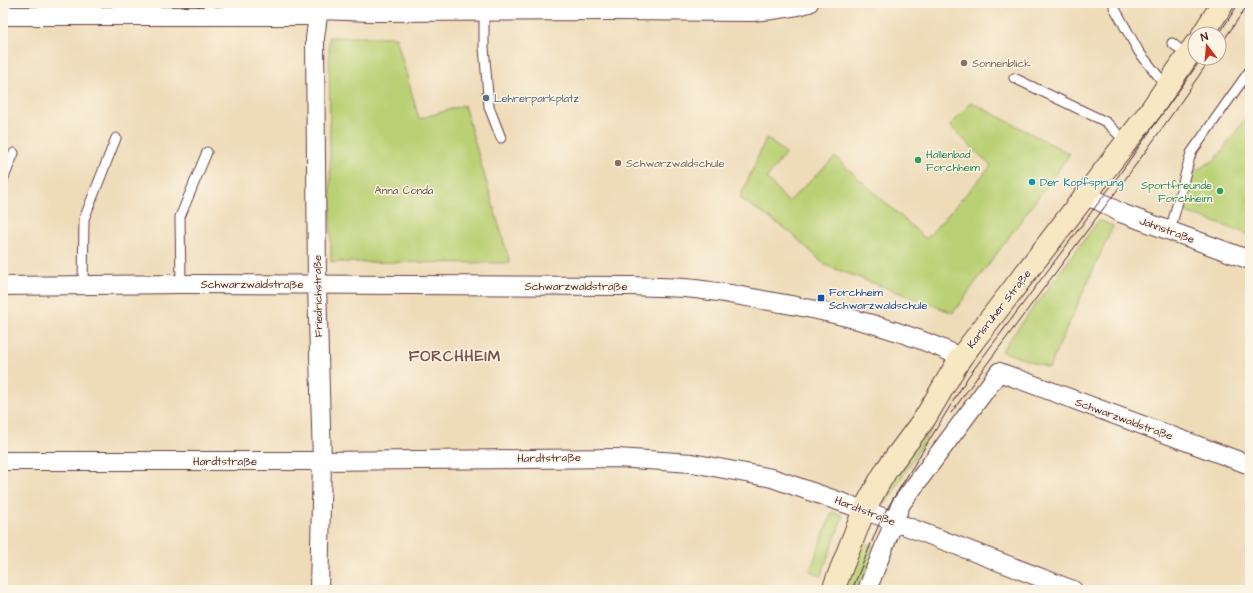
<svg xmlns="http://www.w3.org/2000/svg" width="1253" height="593" font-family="'Architects Daughter',sans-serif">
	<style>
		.green { fill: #bad074; stroke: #827850 }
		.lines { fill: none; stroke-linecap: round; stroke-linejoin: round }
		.lane-casing { stroke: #633b40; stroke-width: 11 }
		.street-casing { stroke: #633b40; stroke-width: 20 }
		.secondary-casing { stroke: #633b40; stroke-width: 24 }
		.lane { stroke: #fff; stroke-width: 9 }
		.street { stroke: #fff; stroke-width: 18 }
		.secondary { stroke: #f7e8c3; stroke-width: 22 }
		.tram { stroke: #4a1f2b; stroke-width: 1 }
		.education-dot { fill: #8d6e63; stroke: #fcf5e5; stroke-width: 1.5 }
		.service-dot { fill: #5c6f8a; stroke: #fcf5e5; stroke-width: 1.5 }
		.leisure-dot { fill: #2e9e5b; stroke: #fcf5e5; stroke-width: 1.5 }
		.culture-dot { fill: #0f9aa8; stroke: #fcf5e5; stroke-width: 1.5 }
		.transit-dot { fill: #1a4fb4; stroke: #fcf5e5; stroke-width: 1.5 }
		.labels { text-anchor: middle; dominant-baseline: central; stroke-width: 3; stroke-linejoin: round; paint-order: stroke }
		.education-label { font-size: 11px; fill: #785e54; stroke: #fcf5e5; text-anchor: start }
		.service-label { font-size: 11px; fill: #4e5e75; stroke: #fcf5e5; text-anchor: start }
		.leisure-label { font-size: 11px; fill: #27864d; stroke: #fcf5e5; text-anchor: start }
		.culture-label { font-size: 11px; fill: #0d838f; stroke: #fcf5e5; text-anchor: start }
		.park-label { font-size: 11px; fill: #664b3d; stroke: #fcf5e5 }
		.street-label { font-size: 11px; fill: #4a1f2b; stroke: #fcf5e5 }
		.transit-label { font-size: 11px; fill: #164399; stroke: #fcf5e5; text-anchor: start }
		.district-label { font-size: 15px; font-weight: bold; letter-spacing: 1px; fill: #7b534e; stroke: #fcf5e5 }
	</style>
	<rect width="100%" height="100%" fill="#fcf5e5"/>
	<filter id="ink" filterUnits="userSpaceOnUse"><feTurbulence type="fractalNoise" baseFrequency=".025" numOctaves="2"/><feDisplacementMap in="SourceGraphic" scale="8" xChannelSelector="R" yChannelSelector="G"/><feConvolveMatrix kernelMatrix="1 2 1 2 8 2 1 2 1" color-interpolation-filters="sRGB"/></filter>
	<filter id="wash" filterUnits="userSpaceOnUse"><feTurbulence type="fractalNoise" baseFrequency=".012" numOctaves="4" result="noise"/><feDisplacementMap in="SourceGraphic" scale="16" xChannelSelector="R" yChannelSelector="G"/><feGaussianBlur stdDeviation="0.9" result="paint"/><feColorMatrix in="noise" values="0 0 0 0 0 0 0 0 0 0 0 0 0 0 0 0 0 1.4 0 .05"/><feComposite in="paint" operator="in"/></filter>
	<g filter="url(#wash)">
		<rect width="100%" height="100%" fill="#eedcb9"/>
		<!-- green -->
		<path class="green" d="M 329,37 L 396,37 L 419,119 L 464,105 L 510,263 L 331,262 Z
			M 971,102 L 1070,154 L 953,313 L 825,265 L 791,233 L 740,198 L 766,138 L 786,153 L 767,178 L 788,202 L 835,157 L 926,239 L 991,166 L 950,126 Z
			M 1250,112 L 1250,235 L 1183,211 L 1195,171 L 1216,159 Z
			M 1099,220 L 1113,226 L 1049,368 L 1001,351 Z
			M 975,348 L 980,352 L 964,374 L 945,408 L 885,505 L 883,498 L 884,487 Z
			M 832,512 L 843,516 L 821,576 L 810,571 Z
			M 860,540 L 877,548 L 861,590 L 841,590 Z"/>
	</g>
	<g filter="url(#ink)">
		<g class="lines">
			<!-- lane casing -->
			<g class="lane-casing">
				<path id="lane" d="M 208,3 L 209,15
					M 1114,7 L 1139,52 L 1167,87
					M 484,12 L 484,47 L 489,107 L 501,138
					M 117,16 L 117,3
					M 1172,43 L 1188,56
					M 1014,78 L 1106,122 L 1126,142
					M 3,180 L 14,153
					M 1170,231 L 1191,153 L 1250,70
					M 181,284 L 180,217 L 207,152
					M 83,285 L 84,219 L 116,138"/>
			</g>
			<!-- street casing -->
			<g class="street-casing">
				<path id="street" d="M 320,10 L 371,12 L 611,11 L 753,12 C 772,10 791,9 809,3
					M 3,16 L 318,16
					M 1085,196 L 1099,201 L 1121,213 L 1250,260
					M 3,286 L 181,284 L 633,286 C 650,287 667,287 684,288 C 713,290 741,296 769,301 C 835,312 900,328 961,357
					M 3,461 L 322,461 L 617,458 L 692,463 L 772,478 L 864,510 L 1073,590
					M 319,590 L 322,461 L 317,284 L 315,38 L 318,16 L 322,3
					M 867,590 L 901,504 L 999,372 L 1250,465"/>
			</g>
			<!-- secondary casing -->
			<g class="secondary-casing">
				<path id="secondary" d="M 1203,34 L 1223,3
					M 833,590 L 864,510 L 877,486 L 887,469 L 925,418 L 961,357 L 1151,110 L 1195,45"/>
			</g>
			<!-- lane -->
			<use href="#lane" class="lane"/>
			<!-- street -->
			<use href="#street" class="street"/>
			<!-- secondary -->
			<use href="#secondary" class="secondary"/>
			<!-- tram -->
			<path class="tram" d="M 1219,34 L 1239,3
				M 1219,47 L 1249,3
				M 951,413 C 1037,294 1129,180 1211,58
				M 852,590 L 882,517 L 968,377 L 1114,182 L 1202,58"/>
		</g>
	</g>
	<!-- markers -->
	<g class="education-dot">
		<circle cx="964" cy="63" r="4"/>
		<circle cx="618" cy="163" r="4"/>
	</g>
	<circle class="service-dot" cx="486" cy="98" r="4"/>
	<g class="leisure-dot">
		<circle cx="918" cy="160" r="4"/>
		<circle cx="1220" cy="191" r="4"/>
	</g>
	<circle class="culture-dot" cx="1032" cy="182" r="4"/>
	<rect class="transit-dot" x="817" y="294" width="8" height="8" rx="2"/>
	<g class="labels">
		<!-- education labels -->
		<g class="education-label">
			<text x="972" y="63">Sonnenblick</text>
			<text x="626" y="163">Schwarzwaldschule</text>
		</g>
		<!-- service labels -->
		<g class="service-label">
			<text x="494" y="98">Lehrerparkplatz</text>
		</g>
		<!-- leisure labels -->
		<g class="leisure-label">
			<text x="926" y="154">Hallenbad<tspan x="926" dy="13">Forchheim</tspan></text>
			<text x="1212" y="185" text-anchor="end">Sportfreunde<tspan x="1212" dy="13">Forchheim</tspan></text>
		</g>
		<!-- culture labels -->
		<g class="culture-label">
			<text x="1040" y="182">Der Kopfsprung</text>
		</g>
		<!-- park labels -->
		<g class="park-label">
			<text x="404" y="190">Anna Conda</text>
		</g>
		<!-- street labels -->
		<g class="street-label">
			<text transform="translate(1167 230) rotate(20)">Jahnstraße</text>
			<text x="252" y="284">Schwarzwaldstraße</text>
			<text x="576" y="286">Schwarzwaldstraße</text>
			<text transform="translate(318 296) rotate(-91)">Friedrichstraße</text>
			<text transform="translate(999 309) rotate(-52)">Karlsruher Straße</text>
			<text transform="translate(1124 419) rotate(20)">Schwarzwaldstraße</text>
			<text transform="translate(549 458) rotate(-1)">Hardtstraße</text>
			<text x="225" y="461">Hardtstraße</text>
			<text transform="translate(865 511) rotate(21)">Hardtstraße</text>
		</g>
		<!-- transit labels -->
		<g class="transit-label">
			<text x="829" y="292">Forchheim<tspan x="829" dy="13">Schwarzwaldschule</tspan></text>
		</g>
		<!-- district labels -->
		<g class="district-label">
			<text x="455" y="356">FORCHHEIM</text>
		</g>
	</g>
	<!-- margin -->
	<rect width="1253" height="593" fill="none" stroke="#fcf5e5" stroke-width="16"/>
	<!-- north arrow -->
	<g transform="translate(1207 46) rotate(344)"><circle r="19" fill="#fcf5e5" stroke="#b59f9b"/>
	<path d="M0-3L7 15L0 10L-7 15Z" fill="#c8321e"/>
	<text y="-6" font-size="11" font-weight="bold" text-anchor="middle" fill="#4a1f2b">N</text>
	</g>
</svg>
